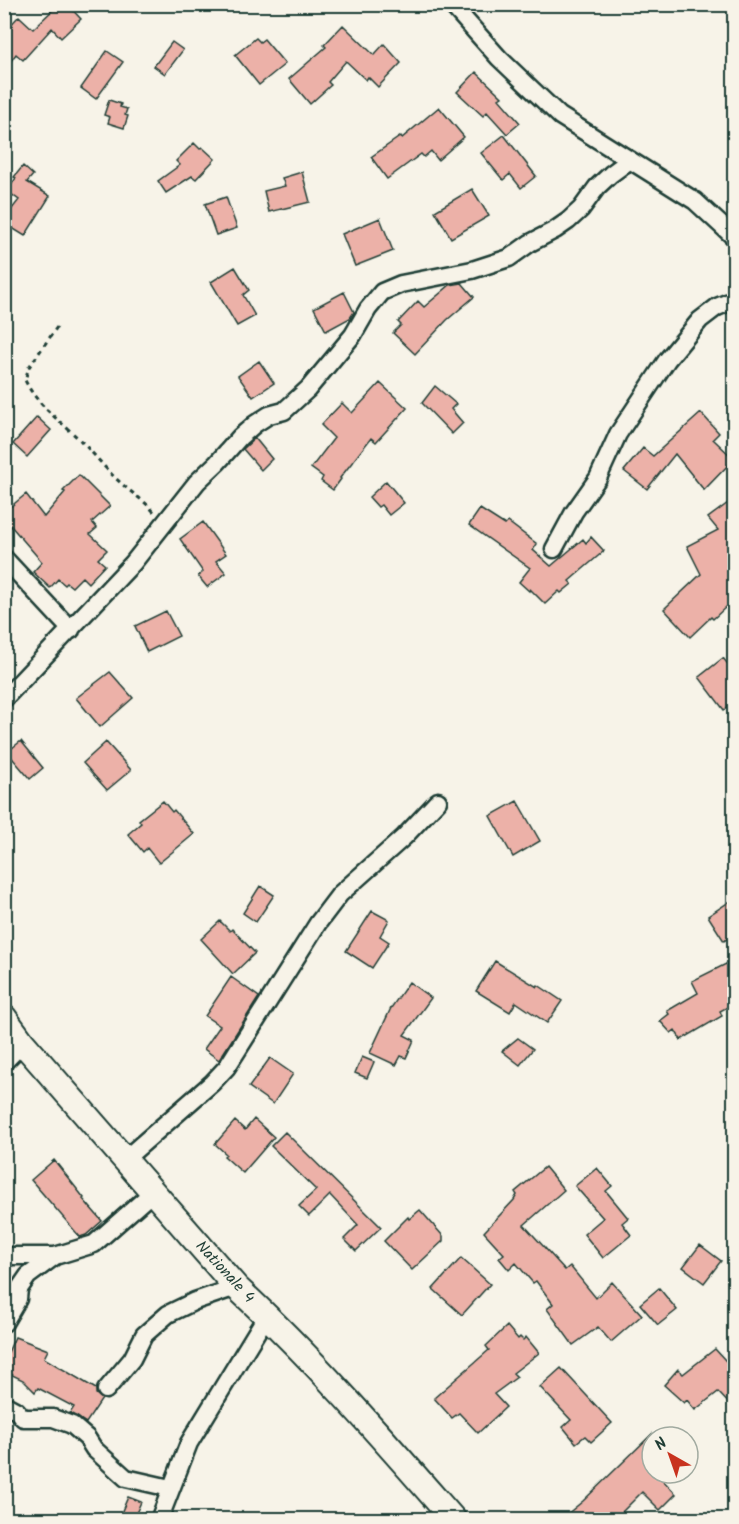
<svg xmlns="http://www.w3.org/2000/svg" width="739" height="1524" font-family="Kalam,sans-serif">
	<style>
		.building { fill: #ecb1a8; stroke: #1f3d34; stroke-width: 1.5 }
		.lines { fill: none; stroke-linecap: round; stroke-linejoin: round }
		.minor-casing { stroke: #1f3d34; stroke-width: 21 }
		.highway-casing { stroke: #1f3d34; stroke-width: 28 }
		.path { stroke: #1f3d34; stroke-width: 3; stroke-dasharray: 4.5 4.5; stroke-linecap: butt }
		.minor { stroke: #f7f3e8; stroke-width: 16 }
		.highway { stroke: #f7f3e8; stroke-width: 24 }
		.labels { text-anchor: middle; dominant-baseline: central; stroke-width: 6; stroke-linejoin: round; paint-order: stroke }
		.street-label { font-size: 16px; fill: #1f3d34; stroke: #f7f3e8 }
	</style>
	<rect width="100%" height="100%" fill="#f7f3e8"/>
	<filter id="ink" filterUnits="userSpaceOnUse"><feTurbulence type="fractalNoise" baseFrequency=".0167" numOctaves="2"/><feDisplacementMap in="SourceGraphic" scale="12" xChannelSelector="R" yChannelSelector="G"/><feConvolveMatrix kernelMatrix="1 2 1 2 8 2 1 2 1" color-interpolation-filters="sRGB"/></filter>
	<g filter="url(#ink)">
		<!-- building -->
		<path class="building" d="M 59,4 L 67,4 L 81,19 L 61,38 L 52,28 L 23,60 L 16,54 L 4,70 L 4,32 L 19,16 L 33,29 Z
			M 343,25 L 374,55 L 384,44 L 401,63 L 378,87 L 368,77 L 366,80 L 346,61 L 328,82 L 331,85 L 310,104 L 289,79 L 326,47 L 324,45 Z
			M 256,38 L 260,42 L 264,39 L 285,64 L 259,85 L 235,55 Z
			M 172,42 L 183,50 L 165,74 L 154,66 Z
			M 107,51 L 123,62 L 96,99 L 81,88 Z
			M 476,72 L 502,97 L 499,99 L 520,123 L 507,134 L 487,112 L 483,116 L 457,92 Z
			M 109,100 L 121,104 L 120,107 L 127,109 L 125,115 L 128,116 L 124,128 L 108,123 L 110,117 L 104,115 Z
			M 439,107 L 464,137 L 438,160 L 431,151 L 424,157 L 421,154 L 387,179 L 371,157 L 401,136 L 402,138 Z
			M 504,135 L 536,176 L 521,188 L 510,174 L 503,180 L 481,153 Z
			M 194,143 L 200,149 L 202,147 L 215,159 L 196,179 L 192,176 L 166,193 L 158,181 L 180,165 L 176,161 Z
			M 23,166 L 33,175 L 27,182 L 50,196 L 25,236 L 4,223 L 4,219 L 19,200 L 7,191 L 16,178 L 14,177 Z
			M 302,172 L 310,202 L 269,212 L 264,191 L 285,186 L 282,178 Z
			M 472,189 L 489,216 L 451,238 L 435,211 Z
			M 226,197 L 237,228 L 216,235 L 205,204 Z
			M 380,218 L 393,251 L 355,266 L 342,234 Z
			M 235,267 L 249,290 L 243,295 L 255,316 L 237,326 L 211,282 Z
			M 462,283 L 474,297 L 447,320 L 415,354 L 393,333 L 401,325 L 398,322 L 418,301 L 424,307 L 450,285 Z
			M 344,292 L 354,312 L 350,318 L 326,331 L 314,308 Z
			M 259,361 L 274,383 L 253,397 L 238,376 Z
			M 380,383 L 407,408 L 376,442 L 371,438 L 340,478 L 341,479 L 333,490 L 321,481 L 323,477 L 311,468 L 334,438 L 321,425 L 342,403 L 352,413 Z
			M 435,386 L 456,404 L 451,409 L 463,423 L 452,434 L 422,403 Z
			M 701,413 L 719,433 L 713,439 L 734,459 L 704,490 L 675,454 L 647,489 L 624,471 L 643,448 L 653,456 Z
			M 37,417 L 51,430 L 27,457 L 13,444 Z
			M 255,438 L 272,459 L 261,470 L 243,449 Z
			M 79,475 L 110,506 L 92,522 L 97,528 L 90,534 L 107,550 L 98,559 L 105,565 L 88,583 L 82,577 L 72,587 L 67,583 L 65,585 L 58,579 L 50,588 L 33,572 L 42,562 L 4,518 L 4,512 L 26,494 L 44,517 L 65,492 L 63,491 Z
			M 386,481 L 404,503 L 389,515 L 381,505 L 378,507 L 369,497 Z
			M 728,503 L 735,513 L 735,618 L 726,607 L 713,619 L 711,617 L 690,637 L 664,609 L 701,574 L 687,546 L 718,530 L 708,518 Z
			M 480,509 L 505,525 L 508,522 L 537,544 L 533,550 L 551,566 L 583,539 L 586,543 L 591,537 L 604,551 L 569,581 L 572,584 L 561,593 L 559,591 L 545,604 L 530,589 L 529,591 L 519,582 L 530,568 L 469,525 Z
			M 203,522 L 226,554 L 216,561 L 226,573 L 207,587 L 198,576 L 203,572 L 180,539 Z
			M 166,611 L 179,636 L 147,652 L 135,626 Z
			M 723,658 L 735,673 L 735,703 L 724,710 L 699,677 Z
			M 110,672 L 133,698 L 100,727 L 76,698 Z
			M 21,741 L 43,768 L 30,779 L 7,752 Z
			M 106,742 L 131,770 L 107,790 L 83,763 Z
			M 163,801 L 172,812 L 174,810 L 194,834 L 159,863 L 147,848 L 143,852 L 128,834 L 141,823 L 139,820 Z
			M 517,801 L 540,841 L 513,857 L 490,816 Z
			M 260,886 L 274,895 L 256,922 L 243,913 Z
			M 735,898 L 735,934 L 724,941 L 708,916 Z
			M 372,911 L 389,920 L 380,936 L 389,942 L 372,968 L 346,951 Z
			M 220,921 L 230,931 L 232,929 L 255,953 L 233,974 L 201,939 Z
			M 495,961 L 537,987 L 538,985 L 562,1001 L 547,1023 L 516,1002 L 510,1012 L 476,991 Z
			M 728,963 L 735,976 L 735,1003 L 720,1011 L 722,1016 L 681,1040 L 675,1030 L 671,1033 L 660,1021 L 669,1014 L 667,1011 L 698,993 L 692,981 Z
			M 231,977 L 259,997 L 219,1060 L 204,1049 L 220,1026 L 205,1016 Z
			M 409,982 L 431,998 L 404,1035 L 414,1040 L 406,1058 L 401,1056 L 396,1065 L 370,1053 L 391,1008 Z
			M 518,1038 L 533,1049 L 520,1065 L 502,1051 Z
			M 362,1057 L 374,1062 L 367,1078 L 355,1073 Z
			M 270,1058 L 293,1074 L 273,1104 L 249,1087 Z
			M 254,1119 L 274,1137 L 243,1173 L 224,1156 L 226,1154 L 215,1144 L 235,1121 L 245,1130 Z
			M 285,1132 L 381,1227 L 356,1251 L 344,1239 L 358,1225 L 330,1195 L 309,1216 L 299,1206 L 316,1190 L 271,1146 Z
			M 54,1160 L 84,1198 L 83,1199 L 102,1221 L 86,1235 L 80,1237 L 31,1180 Z
			M 545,1167 L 564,1190 L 524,1225 L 565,1270 L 570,1266 L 596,1298 L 612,1282 L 642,1315 L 611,1342 L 598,1327 L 573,1345 L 547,1309 L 553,1304 L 536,1281 L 533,1283 L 516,1263 L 509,1270 L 499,1258 L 504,1254 L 484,1232 L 514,1200 L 517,1195 L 515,1192 Z
			M 597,1168 L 612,1186 L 606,1191 L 628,1218 L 622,1223 L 631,1235 L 603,1258 L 584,1234 L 603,1218 L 575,1186 Z
			M 420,1210 L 443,1236 L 443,1241 L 412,1270 L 384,1241 L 408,1217 L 409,1219 Z
			M 700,1245 L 721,1261 L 704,1283 L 683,1267 Z
			M 461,1258 L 490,1284 L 462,1315 L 433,1289 Z
			M 659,1288 L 677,1310 L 658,1325 L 640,1304 Z
			M 507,1326 L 518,1339 L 520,1337 L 523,1340 L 526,1337 L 539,1353 L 513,1373 L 517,1377 L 494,1394 L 506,1407 L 478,1433 L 459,1413 L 452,1418 L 434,1398 L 489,1350 L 486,1346 Z
			M 15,1337 L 48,1350 L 44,1358 L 96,1389 L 96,1394 L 102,1399 L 86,1423 L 70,1413 L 74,1407 L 38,1388 L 35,1392 L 23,1380 L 4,1371 L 4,1361 Z
			M 715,1349 L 735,1371 L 735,1410 L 718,1392 L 695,1410 L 687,1400 L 684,1403 L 664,1385 L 678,1369 L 683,1374 Z
			M 561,1368 L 612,1423 L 591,1442 L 585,1436 L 576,1443 L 563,1427 L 571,1420 L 540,1387 Z
			M 652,1434 L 652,1473 L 656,1473 L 676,1494 L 660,1510 L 642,1492 L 614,1520 L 560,1520 L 583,1501 Z
			M 128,1497 L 141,1502 L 133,1520 L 118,1520 Z"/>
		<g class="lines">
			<!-- minor casing -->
			<g class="minor-casing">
				<path id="minor" d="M 451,4 L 499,58 L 560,116 L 695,201 L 734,237
					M 554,549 L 574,512 L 598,478 L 618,434 L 667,360 L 700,320 L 717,307 L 734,300
					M 4,558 L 71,630
					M 4,699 L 133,563 L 197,482 L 217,463 L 240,437 L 255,424 L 269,415 L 284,411 L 308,389 L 353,335 L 368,309 L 382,292 L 401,284 L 472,270 L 509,258 L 530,243 L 555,230 L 568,221 L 581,209 L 597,187 L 611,174 L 630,160
					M 4,1062 L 23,1043
					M 125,1159 L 212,1083 L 227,1067 L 318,923 L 340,894 L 404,837 L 438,801
					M 4,1256 L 55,1256 L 94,1244 L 153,1192
					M 4,1323 L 18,1299 L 19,1289 L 28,1276 L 55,1256
					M 106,1390 L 132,1359 L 144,1335 L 168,1314 L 195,1301 L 236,1287
					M 4,1404 L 17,1411 L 23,1418 L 53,1418 L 72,1425 L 87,1438 L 94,1449 L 126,1478 L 170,1488
					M 159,1520 L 189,1443 L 267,1315"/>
			</g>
			<!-- highway casing -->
			<g class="highway-casing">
				<path id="highway" d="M 4,1017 L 23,1043 L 236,1287 C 315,1360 384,1440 454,1520"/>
			</g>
			<!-- path -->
			<path class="path" d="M 57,327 L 29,367 L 25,380 C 37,406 61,421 81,441 C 95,455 107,471 123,485 C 133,494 145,501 154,512"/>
			<!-- minor -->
			<use href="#minor" class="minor"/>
			<!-- highway -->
			<use href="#highway" class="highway"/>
		</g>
	</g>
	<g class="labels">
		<!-- street labels -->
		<g class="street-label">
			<text transform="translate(225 1272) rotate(47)">Nationale 4</text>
		</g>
	</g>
	<!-- margin -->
	<rect width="739" height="1524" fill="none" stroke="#f7f3e8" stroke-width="24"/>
	<rect x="12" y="12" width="715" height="1500" fill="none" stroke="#1f3d34" stroke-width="2" filter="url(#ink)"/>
	<!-- north arrow -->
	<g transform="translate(670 1455) rotate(320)"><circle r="28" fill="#f7f3e8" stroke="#a1aaa0" stroke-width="1.5"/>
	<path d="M0-4.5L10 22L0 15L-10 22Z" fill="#c8321e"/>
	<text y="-9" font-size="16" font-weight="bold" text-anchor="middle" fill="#1f3d34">N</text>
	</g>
</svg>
